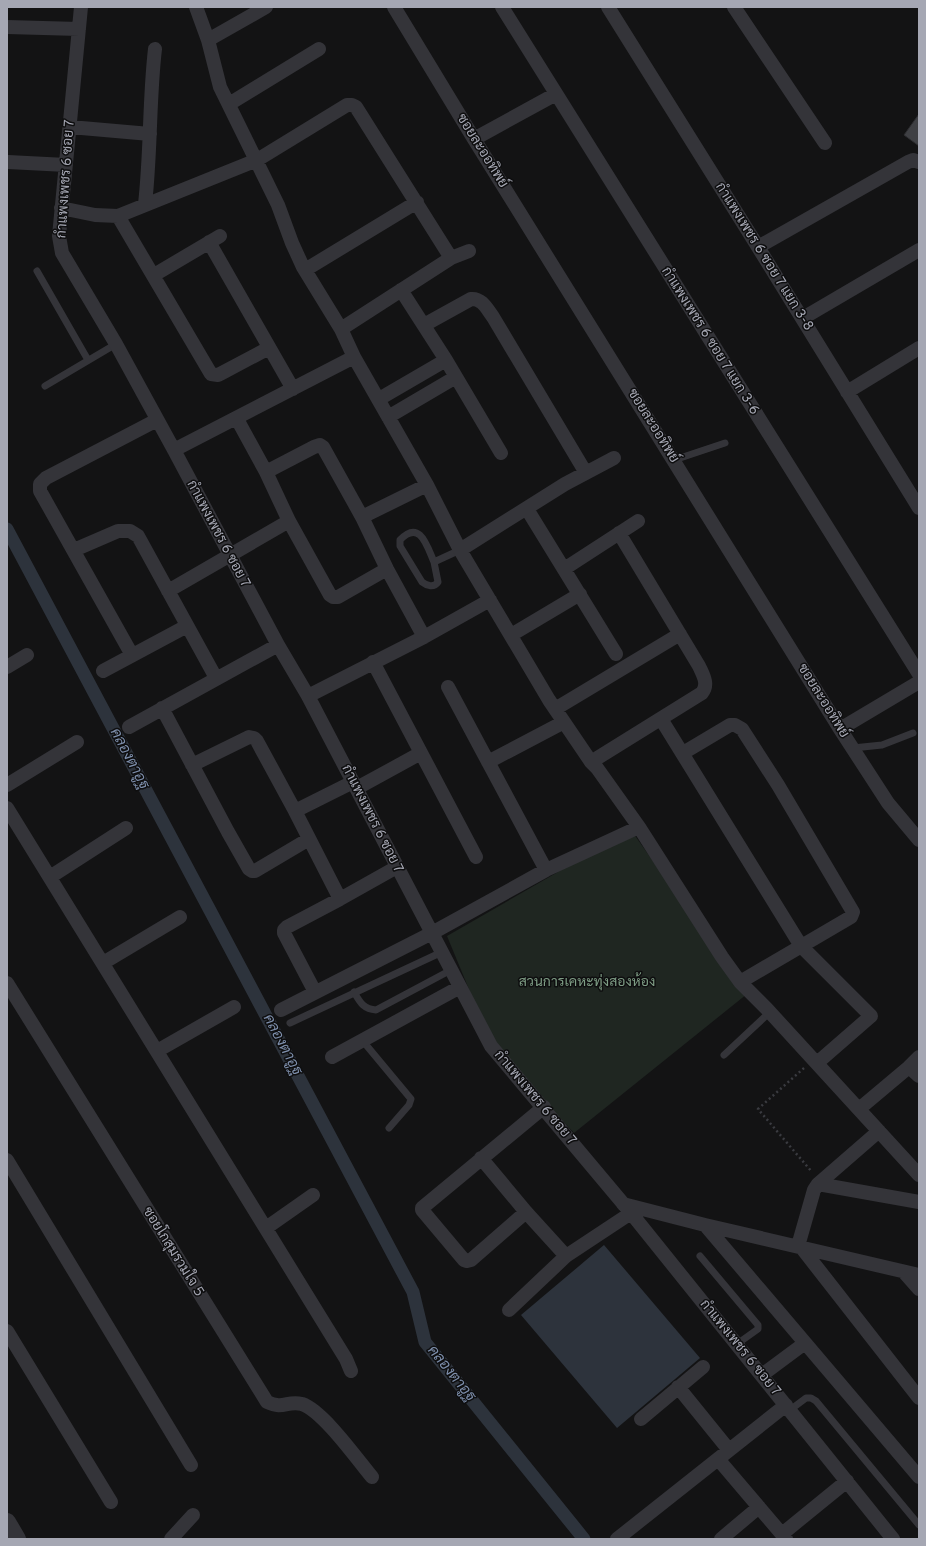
<svg xmlns="http://www.w3.org/2000/svg" width="926" height="1546" font-family="Overpass,Sarabun,sans-serif">
	<style>
		.green { fill: #1f2621 }
		.water { fill: #2d333c }
		.lines { fill: none; stroke-linecap: round; stroke-linejoin: round }
		.canal { stroke: #2d333c; stroke-width: 13 }
		.building { fill: #3f4044; stroke: #2d2d30 }
		.path { stroke: #3a3b40; stroke-width: 2.5; stroke-dasharray: 2 3; stroke-linecap: butt }
		.service { stroke: #343439; stroke-width: 7 }
		.minor { stroke: #343439; stroke-width: 14 }
		.tertiary { stroke: #343439; stroke-width: 18 }
		.labels { text-anchor: middle; dominant-baseline: central; stroke-width: 3; stroke-linejoin: round; paint-order: stroke }
		.street-label { font-size: 14px; fill: #a5a7b3; stroke: #0e0e0f }
		.park-label { font-size: 14px; fill: #7e9d85; stroke: #0e0e0f }
		.water-label { font-size: 15px; font-style: italic; fill: #7e8fac; stroke: #0e0e0f }
	</style>
	<rect width="100%" height="100%" fill="#131314"/>
	<!-- green -->
	<path class="green" d="M 631,830 L 747,994 L 574,1133 L 492,1045 L 447,936 Z"/>
	<!-- water -->
	<path class="water" d="M 604,1245 L 700,1358 L 617,1428 L 521,1315 Z"/>
	<g class="lines">
		<!-- canal -->
		<path class="canal" d="M 7,529 L 413,1292 L 425,1342 L 584,1539"/>
	</g>
	<!-- building -->
	<path class="building" d="M 919,114 L 919,146 L 904,135 Z"/>
	<g class="lines">
		<!-- path -->
		<path class="path" d="M 804,1068 L 758,1109 L 812,1172"/>
		<!-- service -->
		<path class="service" d="M 37,271 L 88,360
			M 45,386 L 116,344
			M 674,460 L 725,443
			M 434,562 C 427,546 420,519 400,540 L 400,546 L 422,582 C 427,586 434,588 438,582 L 434,562 L 460,550
			M 853,748 L 882,745 L 913,733
			M 354,992 C 360,1002 363,1009 376,1010 L 451,970
			M 290,1023 L 442,952
			M 362,1040 L 411,1099 L 409,1105 L 389,1128
			M 724,1055 L 770,1012
			M 700,1256 L 758,1325 L 758,1329 L 737,1344
			M 790,1410 L 806,1398 L 811,1398 L 816,1401 L 919,1525"/>
		<!-- minor -->
		<path class="minor" d="M 81,7 L 59,236 L 62,253 L 116,344 L 174,450 L 278,645 L 308,696 L 491,1046 L 631,1213 L 893,1539
			M 196,7 L 208,40 L 220,87 L 278,205 L 292,243 L 303,267 L 341,329 L 354,357 L 427,485 L 460,550 L 549,700 L 591,762 L 597,768 L 639,827 L 722,957 L 740,982 L 767,1009 L 919,1175
			M 394,7 L 474,139 L 840,729 L 888,803 L 919,840
			M 502,7 L 919,674
			M 608,7 L 758,247 L 919,508
			M 734,7 L 825,143
			M 7,27 L 79,29
			M 208,40 L 266,7
			M 229,104 L 319,49
			M 70,127 L 150,134
			M 474,139 L 556,94
			M 8,162 L 66,165
			M 145,204 C 151,152 149,100 155,49
			M 61,208 L 95,215 L 118,216 L 257,160 L 347,105 L 352,105 L 356,107 L 451,258
			M 118,216 L 211,374 L 218,375 L 220,374 L 269,348
			M 209,242 L 293,389
			M 758,247 L 908,162 L 913,160 L 919,162
			M 305,270 L 417,202
			M 154,275 L 220,236
			M 401,290 L 446,360 L 501,453
			M 803,318 L 919,250
			M 424,325 L 471,299 C 482,298 487,309 493,317 L 586,473
			M 341,329 L 451,258 L 469,251
			M 847,392 L 919,348
			M 379,399 L 446,360
			M 388,417 L 456,377
			M 174,450 L 354,357
			M 266,472 L 314,447 L 320,445 L 323,447 L 362,517 L 387,569 L 424,637
			M 527,509 L 616,654
			M 362,517 L 427,485
			M 289,521 L 330,595 L 333,597 L 338,597 L 387,569
			M 74,550 L 118,531 L 130,531 L 138,536 L 216,678
			M 460,550 L 565,484 L 614,458
			M 564,569 L 638,521
			M 168,591 L 289,521 L 266,472 L 237,419
			M 511,635 L 580,594
			M 132,655 L 40,491 L 40,484 L 46,478 L 157,420
			M 373,662 L 476,857
			M 7,667 L 27,655
			M 103,671 L 187,626
			M 448,687 L 546,870
			M 308,696 L 424,637 L 490,600
			M 162,708 L 228,832 L 249,869 L 252,871 L 255,871 L 309,839
			M 555,709 L 680,634
			M 661,719 L 801,946 L 871,1016 L 817,1063
			M 129,727 L 278,645
			M 840,729 L 919,682
			M 683,753 L 730,725 L 735,725 L 742,729 L 778,785 L 853,912 L 851,917 L 740,982
			M 488,762 L 564,722
			M 591,762 L 702,693 C 709,684 703,675 699,666 L 619,533
			M 192,765 L 249,737 L 254,738 L 257,741 L 295,811 L 340,899
			M 7,785 L 77,742
			M 357,788 L 421,753
			M 7,808 L 346,1359 L 351,1371
			M 295,811 L 353,782
			M 50,877 L 126,828
			M 103,963 L 180,917
			M 7,983 L 267,1402 C 284,1410 287,1400 302,1404 C 323,1411 357,1459 372,1477
			M 315,992 L 284,933 L 284,930 L 287,927 L 340,899 L 397,867
			M 281,1010 L 432,933 L 546,870 L 639,827
			M 157,1051 L 234,1007
			M 332,1057 L 460,987
			M 909,1067 L 919,1057
			M 859,1109 L 909,1067 L 919,1076
			M 481,1158 L 526,1212 L 566,1256
			M 7,1160 L 191,1465
			M 818,1184 L 919,1202
			M 623,1204 L 705,1225 L 919,1477
			M 526,1212 L 471,1260 L 467,1261 L 464,1260 L 422,1210 L 422,1208 L 544,1107
			M 705,1225 L 919,1275
			M 266,1228 L 313,1195
			M 798,1246 L 814,1190 L 818,1184 L 879,1131
			M 801,1247 L 919,1398
			M 904,1272 L 919,1289
			M 509,1310 L 566,1256 L 631,1213
			M 7,1331 L 111,1502
			M 762,1375 L 805,1343
			M 678,1387 L 729,1450
			M 641,1419 L 703,1367
			M 718,1459 L 786,1539
			M 782,1534 L 847,1481
			M 171,1539 L 193,1515
			M 617,1539 L 786,1405
			M 721,1539 L 759,1507"/>
		<!-- tertiary -->
		<path class="tertiary" d="M 7,1522 L 17,1539"/>
	</g>
	<g class="labels">
		<!-- street labels -->
		<g class="street-label">
			<text transform="translate(482 151) rotate(58)">ซอยละออทิพย์</text>
			<text transform="translate(66 179) rotate(-86)">กำแพงเพชร 6 ซอย 7</text>
			<text transform="translate(764 257) rotate(58)">กำแพงเพชร 6 ซอย 7 แยก 3-8</text>
			<text transform="translate(710 341) rotate(58)">กำแพงเพชร 6 ซอย 7 แยก 3-6</text>
			<text transform="translate(653 426) rotate(58)">ซอยละออทิพย์</text>
			<text transform="translate(218 534) rotate(62)">กำแพงเพชร 6 ซอย 7</text>
			<text transform="translate(823 701) rotate(58)">ซอยละออทิพย์</text>
			<text transform="translate(372 819) rotate(63)">กำแพงเพชร 6 ซอย 7</text>
			<text transform="translate(535 1098) rotate(50)">กำแพงเพชร 6 ซอย 7</text>
			<text transform="translate(173 1252) rotate(58)">ซอยโกสุมรวมใจ 5</text>
			<text transform="translate(740 1348) rotate(51)">กำแพงเพชร 6 ซอย 7</text>
		</g>
		<!-- park labels -->
		<g class="park-label">
			<text x="587" y="982">สวนการเคหะทุ่งสองห้อง</text>
		</g>
		<!-- water labels -->
		<g class="water-label">
			<text transform="translate(129 759) rotate(62)">คลองตาอูฐ</text>
			<text transform="translate(282 1045) rotate(62)">คลองตาอูฐ</text>
			<text transform="translate(451 1374) rotate(51)">คลองตาอูฐ</text>
		</g>
	</g>
	<!-- border -->
	<rect width="926" height="1546" fill="none" stroke="#a5a7b3" stroke-width="16"/>
</svg>
